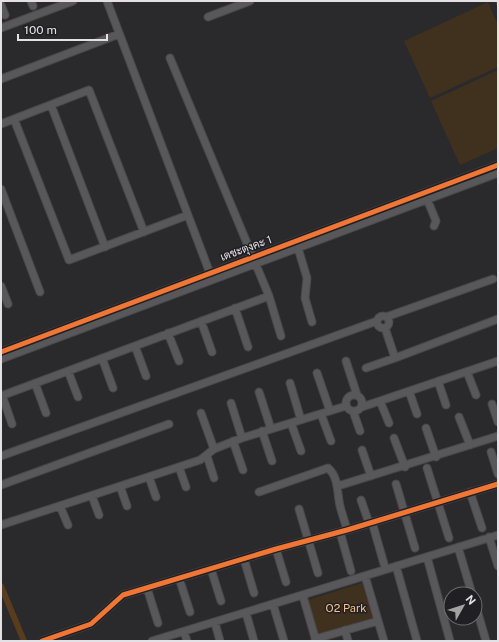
<svg xmlns="http://www.w3.org/2000/svg" width="499" height="642" font-family="'Public Sans',Sarabun,sans-serif">
	<style>
		.green { fill: #40311f }
		.lines { fill: none; stroke-linecap: round; stroke-linejoin: round }
		.stream { stroke: #573c1d; stroke-width: 2 }
		.canal { stroke: #573c1d; stroke-width: 6 }
		.minor-casing { stroke: #49474b; stroke-width: 9 }
		.minor { stroke: #585759; stroke-width: 7 }
		.cycleway-casing { stroke: #201f23; stroke-width: 8 }
		.cycleway { stroke: #f07635; stroke-width: 5 }
		.labels { text-anchor: middle; dominant-baseline: central; stroke-width: 3; stroke-linejoin: round; paint-order: stroke }
		.street-label { font-size: 11px; fill: #e3e1e5; stroke: #201f23 }
		.park-label { font-size: 11px; fill: #f7c48b; stroke: #201f23 }
	</style>
	<rect width="100%" height="100%" fill="#2a292c"/>
	<!-- green -->
	<path class="green" d="M 488,2 L 498,25 L 498,67 L 430,98 L 404,41 Z
		M 498,70 L 498,148 L 460,165 L 431,101 Z
		M 362,583 L 373,619 L 318,635 L 308,600 Z"/>
	<g class="lines">
		<!-- stream -->
		<path class="stream" d="M 496,1 L 498,6"/>
		<!-- canal -->
		<path class="canal" d="M 1,586 L 24,641"/>
		<!-- minor casing -->
		<g class="minor-casing">
			<path id="minor" d="M 31,1 L 33,6
				M 107,1 L 211,276
				M 1,5 L 5,15
				M 208,17 L 250,1
				M 1,28 L 73,1
				M 170,58 L 269,296 L 281,336
				M 1,79 L 119,34
				M 51,105 L 105,247
				M 14,119 L 69,260 L 188,215
				M 1,124 L 89,90 L 144,232
				M 1,189 L 40,292
				M 427,199 L 436,221 L 434,226
				M 298,248 L 307,278 L 305,298 L 312,322
				M 1,286 L 8,304
				M 235,308 L 248,347
				M377 322a6 6 0 1 1 12 0a6 6 0 1 1-12 0Z
				M 386,317 L 493,279
				M 201,321 L 212,352
				M 385,328 L 395,358 L 498,319
				M 168,333 L 179,361
				M 135,346 L 146,376
				M 1,352 L 498,165
				M 102,358 L 113,388
				M 1,359 L 498,173
				M 346,361 L 357,395
				M 366,368 L 395,358
				M 68,371 L 78,397
				M 467,372 L 476,395
				M 317,373 L 330,411
				M 438,381 L 446,405
				M 35,383 L 46,413
				M 290,383 L 301,420
				M 409,391 L 417,414
				M 259,392 L 271,429
				M346 403a8 8 0 1 1 16 0a8 8 0 1 1-16 0Z
				M 2,395 L 12,424
				M 1,396 L 269,296
				M 380,401 L 389,423
				M 231,403 L 242,438
				M 492,404 L 498,422
				M 362,407 L 498,361
				M 353,411 L 360,431
				M 201,413 L 214,449
				M 321,414 L 331,441
				M 459,417 L 470,445
				M 291,423 L 301,451
				M 426,428 L 436,457
				M 262,431 L 272,461
				M 394,438 L 405,467
				M 233,441 L 243,470
				M 362,450 L 371,476
				M 491,452 L 498,474
				M 1,456 L 377,321
				M 207,456 L 214,478
				M 179,467 L 186,487
				M 427,468 L 449,538
				M 149,477 L 156,497
				M 396,484 L 415,548
				M 1,485 L 169,424
				M 120,486 L 127,506
				M 338,486 L 498,436
				M 259,492 L 328,468 C 339,477 337,494 340,506 C 342,514 345,522 347,530
				M 470,492 L 482,528
				M 92,496 L 99,515
				M 361,500 L 369,523
				M 60,506 L 68,525
				M 299,509 L 318,573
				M 372,522 L 384,564
				M 1,525 L 200,460 L 214,449 L 242,438 L 346,406
				M 340,532 L 351,571
				M 489,537 L 498,566
				M 458,547 L 472,594
				M 276,549 L 286,582
				M 427,557 L 450,641
				M 244,559 L 254,593
				M 396,566 L 417,641
				M 211,569 L 221,601
				M 365,576 L 384,641
				M 179,578 L 190,612
				M 147,588 L 158,623
				M 303,596 L 316,641
				M 475,603 L 486,641
				M 273,604 L 284,641
				M 246,613 L 254,641
				M 215,623 L 220,641
				M 345,630 L 348,641
				M 184,632 L 187,641
				M 315,639 L 378,621
				M 42,641 L 91,624 L 123,595 L 276,549 L 347,530 L 498,484
				M 152,641 L 498,535"/>
		</g>
		<!-- minor -->
		<use href="#minor" class="minor"/>
		<!-- cycleway casing -->
		<g class="cycleway-casing">
			<path id="cycleway" d="M 1,352 L 498,165
				M 42,641 L 91,624 L 123,595 L 276,549 L 347,530 L 498,484"/>
		</g>
		<!-- cycleway -->
		<use href="#cycleway" class="cycleway"/>
	</g>
	<g class="labels">
		<!-- street labels -->
		<g class="street-label">
			<text transform="translate(246 248) rotate(-20)">เดชะตุงคะ 1</text>
		</g>
		<!-- park labels -->
		<g class="park-label">
			<text x="346" y="608">O2 Park</text>
		</g>
	</g>
	<!-- border -->
	<rect width="499" height="642" fill="none" stroke="#e3e1e5" stroke-width="4"/>
	<!-- north arrow -->
	<g transform="translate(463 606) rotate(51)"><circle r="19" fill="#201f23" stroke="#6e6d71"/>
	<path d="M0-3L7 15L0 10L-7 15Z" fill="#a2a1a4"/>
	<text y="-6" font-size="11" font-weight="bold" text-anchor="middle" fill="#e3e1e5">N</text>
	</g>
	<!-- scale -->
	<path d="M18 34v6h89v-6" fill="none" stroke="#e3e1e5" stroke-width="2"/>
	<text x="24" y="34" font-size="12" fill="#e3e1e5" stroke="#201f23" stroke-width="3" paint-order="stroke">100 m</text>
</svg>
